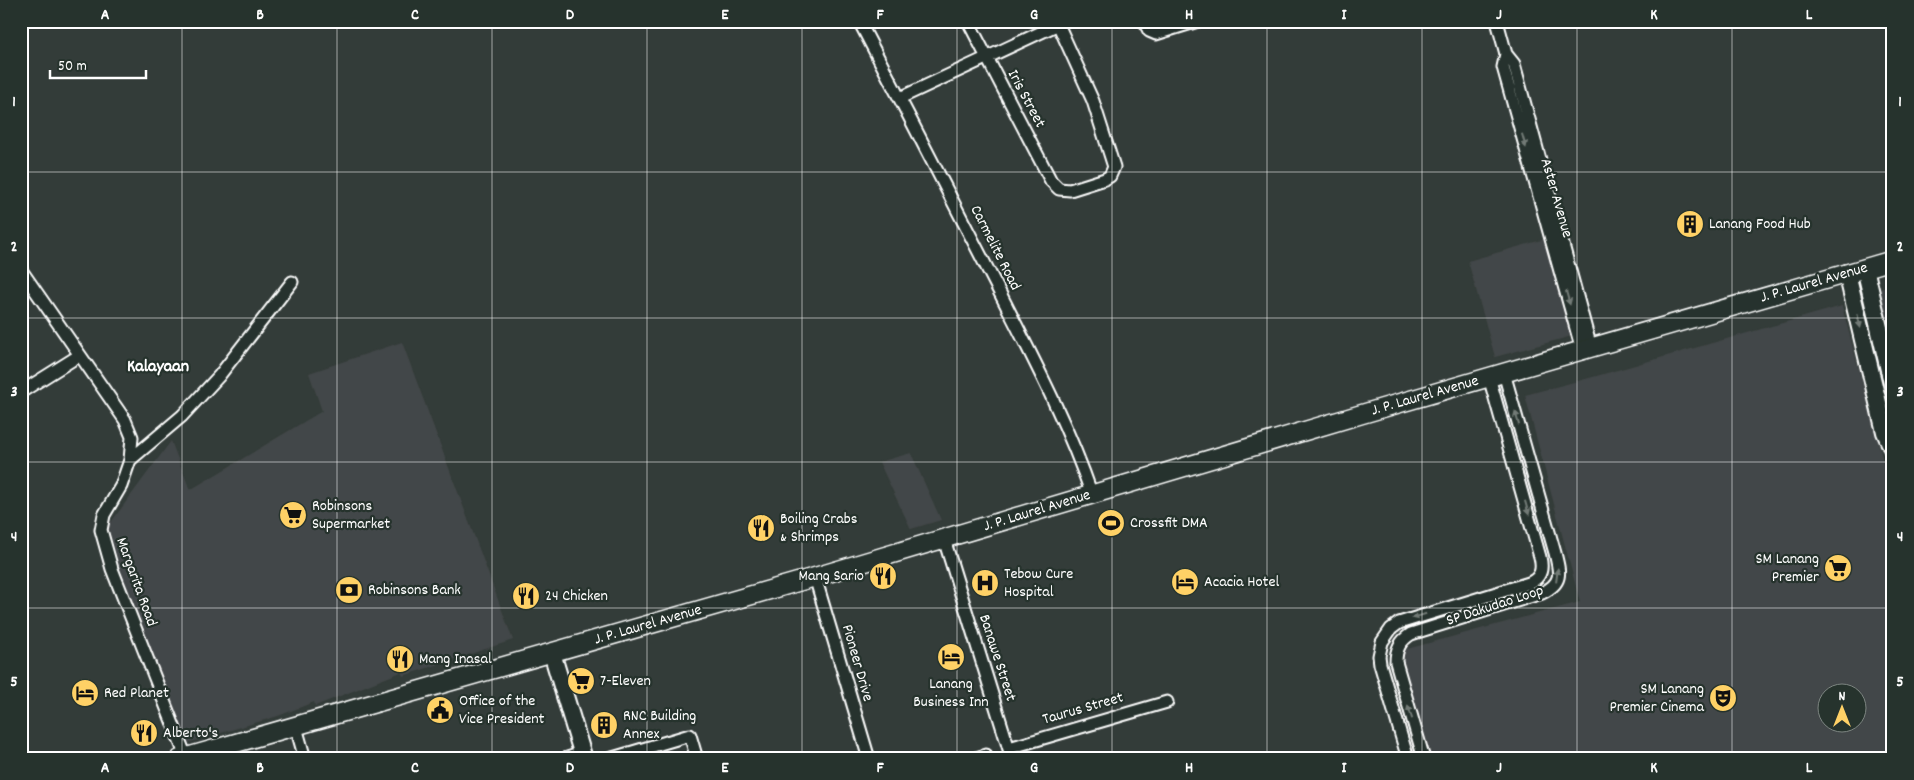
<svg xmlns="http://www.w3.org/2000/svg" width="1914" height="780" font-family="Dekko,sans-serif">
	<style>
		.built { fill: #434748; fill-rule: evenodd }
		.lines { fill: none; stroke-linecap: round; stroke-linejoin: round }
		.street-casing { stroke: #fff; stroke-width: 15 }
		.secondary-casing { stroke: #fff; stroke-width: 20 }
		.primary-casing { stroke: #fff; stroke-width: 21 }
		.street { stroke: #26332d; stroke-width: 11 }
		.secondary { stroke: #26332d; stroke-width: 16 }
		.primary { stroke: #26332d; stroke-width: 18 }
		.oneway { fill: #727a76 }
		.grid { fill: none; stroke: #fff; stroke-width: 1; stroke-opacity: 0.55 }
		.labels { text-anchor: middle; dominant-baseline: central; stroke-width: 4.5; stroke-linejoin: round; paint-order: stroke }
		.street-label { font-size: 16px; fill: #fff; stroke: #26332d }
		.poi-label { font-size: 16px; fill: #fff; stroke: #26332d; text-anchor: start }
		.neighbourhood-label { font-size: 18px; font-weight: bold; fill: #fff; stroke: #26332d }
		.neatline { fill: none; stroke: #fff; stroke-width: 2 }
		.grid-label { font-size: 16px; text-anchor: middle; font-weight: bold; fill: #fff }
	</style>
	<rect width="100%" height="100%" fill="#333c39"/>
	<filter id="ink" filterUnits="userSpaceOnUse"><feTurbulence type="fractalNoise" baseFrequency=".02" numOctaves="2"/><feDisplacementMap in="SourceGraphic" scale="10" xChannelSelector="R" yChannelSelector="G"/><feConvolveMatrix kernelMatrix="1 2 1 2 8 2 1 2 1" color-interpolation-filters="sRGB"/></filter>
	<g filter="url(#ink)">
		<!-- built -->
		<path class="built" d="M 1545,239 L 1572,336 L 1495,357 L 1468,261 Z
			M 1893,285 L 1893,344 L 1879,289 Z
			M 1842,306 L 1889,483 L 1893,482 L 1893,759 L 1431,759 L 1403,663 L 1404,653 L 1407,649 L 1580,602 L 1525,395 L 1593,377 ZM 1856,692 L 1856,722 L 1826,722 L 1826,692 Z
			M 402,342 L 513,640 L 403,676 L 401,672 L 315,706 L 314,702 L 278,716 L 184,744 L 124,585 L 106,529 L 171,441 L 190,490 L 322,411 L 309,373 Z
			M 911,453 L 941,520 L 911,529 L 879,462 Z"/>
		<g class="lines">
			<!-- street casing -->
			<g class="street-casing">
				<path id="street" d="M 859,21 C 907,112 954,203 1001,295 C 1034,360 1068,425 1092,495
					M 968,21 L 1051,181 L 1059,189 L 1070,190 L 1105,179 L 1110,176 L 1114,167 L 1093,101 L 1058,24
					M 1144,21 L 1149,31 L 1156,34 L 1198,21
					M 1497,21 L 1506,54 L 1514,64 L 1591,348
					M 1506,54 L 1503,67 L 1582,350
					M 900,98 L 1063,22
					M 21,270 L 125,420 L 132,437 L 130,460 L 121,486 L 104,515 L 101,530 L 112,569 L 186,757
					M 21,392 L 80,355
					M 130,460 L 182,416 L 219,376 L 292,282
					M 944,539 L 1012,759
					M 815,577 L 869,759
					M 296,727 L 305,759
					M 1009,748 L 1167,702
					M 564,759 L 582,753
					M 609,759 L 690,735 L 697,759
					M 973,759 L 986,755
					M 1408,759 L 1380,664 L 1379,656 L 1382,642 L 1391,629 L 1399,623 L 1529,583 C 1541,578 1543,569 1540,557 L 1489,377
					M 1424,759 L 1396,662 C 1396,649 1400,641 1411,634 L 1542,593 C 1563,583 1560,573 1555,553 L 1504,373"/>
			</g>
			<!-- secondary casing -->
			<g class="secondary-casing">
				<path id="secondary" d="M 1865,268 L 1893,387
					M 1847,273 L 1885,432 L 1893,450
					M 552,653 L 584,759"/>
			</g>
			<!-- primary casing -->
			<g class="primary-casing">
				<path id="primary" d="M 180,759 L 815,577 L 1362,414 L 1893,260"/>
			</g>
			<!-- street -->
			<use href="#street" class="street"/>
			<!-- secondary -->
			<use href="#secondary" class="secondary"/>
			<!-- primary -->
			<use href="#primary" class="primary"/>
		</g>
		<!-- one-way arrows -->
		<defs><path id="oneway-solid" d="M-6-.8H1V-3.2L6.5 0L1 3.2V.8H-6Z" transform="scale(1.25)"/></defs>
		<g class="oneway">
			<use href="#oneway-solid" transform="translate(1524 141) rotate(74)"/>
			<use href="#oneway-solid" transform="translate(1568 298) rotate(74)"/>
			<use href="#oneway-solid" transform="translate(1859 321) rotate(77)"/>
			<use href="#oneway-solid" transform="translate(1517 418) rotate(-106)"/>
			<use href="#oneway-solid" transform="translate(1527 508) rotate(74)"/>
			<use href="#oneway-solid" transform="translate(1557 575) rotate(-83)"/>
			<use href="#oneway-solid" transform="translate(1419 616) rotate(163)"/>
			<use href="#oneway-solid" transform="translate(1410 712) rotate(-107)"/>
		</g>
	</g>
	<!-- grid -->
	<path class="grid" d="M 182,21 L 182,759M 337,21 L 337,759M 492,21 L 492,759M 647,21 L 647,759M 802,21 L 802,759M 957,21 L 957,759M 1112,21 L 1112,759M 1267,21 L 1267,759M 1422,21 L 1422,759M 1577,21 L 1577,759M 1732,21 L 1732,759M 21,172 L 1893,172M 21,318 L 1893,318M 21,462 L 1893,462M 21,608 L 1893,608"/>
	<!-- icons -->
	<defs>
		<g id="building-disc" transform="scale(1.4375)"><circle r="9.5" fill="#ffd166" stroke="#26332d"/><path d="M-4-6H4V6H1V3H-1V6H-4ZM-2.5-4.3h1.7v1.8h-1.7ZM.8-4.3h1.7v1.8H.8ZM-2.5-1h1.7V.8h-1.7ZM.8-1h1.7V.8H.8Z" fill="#111"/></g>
		<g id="supermarket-disc" transform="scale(1.4375)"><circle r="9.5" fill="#ffd166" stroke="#26332d"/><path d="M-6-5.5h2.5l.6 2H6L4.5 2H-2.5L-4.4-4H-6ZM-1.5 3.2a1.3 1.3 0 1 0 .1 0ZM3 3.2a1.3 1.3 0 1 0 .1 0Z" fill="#111"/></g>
		<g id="stadium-disc" transform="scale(1.4375)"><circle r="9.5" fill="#ffd166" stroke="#26332d"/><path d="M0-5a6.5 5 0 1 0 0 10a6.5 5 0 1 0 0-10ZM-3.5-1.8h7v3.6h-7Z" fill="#111"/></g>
		<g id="restaurant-disc" transform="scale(1.4375)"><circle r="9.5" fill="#ffd166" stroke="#26332d"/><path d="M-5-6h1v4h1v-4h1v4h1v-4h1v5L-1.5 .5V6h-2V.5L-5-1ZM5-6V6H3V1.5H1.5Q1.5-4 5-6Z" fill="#111"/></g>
		<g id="hotel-disc" transform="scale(1.4375)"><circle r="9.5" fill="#ffd166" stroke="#26332d"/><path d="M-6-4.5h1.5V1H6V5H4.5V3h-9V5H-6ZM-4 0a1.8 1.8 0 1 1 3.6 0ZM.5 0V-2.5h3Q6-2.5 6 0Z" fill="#111"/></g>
		<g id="hospital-disc" transform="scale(1.4375)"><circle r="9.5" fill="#ffd166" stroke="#26332d"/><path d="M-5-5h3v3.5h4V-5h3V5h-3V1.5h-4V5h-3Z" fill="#111"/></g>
		<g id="bank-disc" transform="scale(1.4375)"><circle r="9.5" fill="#ffd166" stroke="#26332d"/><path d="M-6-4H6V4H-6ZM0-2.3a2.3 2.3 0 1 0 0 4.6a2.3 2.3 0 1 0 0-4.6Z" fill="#111"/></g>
		<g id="theatre-disc" transform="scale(1.4375)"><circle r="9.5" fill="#ffd166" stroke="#26332d"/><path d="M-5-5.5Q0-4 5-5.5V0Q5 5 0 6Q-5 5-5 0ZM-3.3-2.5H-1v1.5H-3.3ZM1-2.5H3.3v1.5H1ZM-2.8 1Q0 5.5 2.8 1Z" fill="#111"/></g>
		<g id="civic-disc" transform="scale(1.4375)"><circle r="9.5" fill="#ffd166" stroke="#26332d"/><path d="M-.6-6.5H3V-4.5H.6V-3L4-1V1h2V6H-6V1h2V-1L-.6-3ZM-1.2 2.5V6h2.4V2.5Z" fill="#111"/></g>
	</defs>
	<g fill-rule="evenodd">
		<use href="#building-disc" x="1690" y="224"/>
		<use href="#supermarket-disc" x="293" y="515"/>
		<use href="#stadium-disc" x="1111" y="523"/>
		<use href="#restaurant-disc" x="761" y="528"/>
		<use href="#supermarket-disc" x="1838" y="568"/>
		<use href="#restaurant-disc" x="883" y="576"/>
		<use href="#hotel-disc" x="1185" y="582"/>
		<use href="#hospital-disc" x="985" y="583"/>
		<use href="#bank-disc" x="349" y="590"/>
		<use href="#restaurant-disc" x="526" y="596"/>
		<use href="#hotel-disc" x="951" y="657"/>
		<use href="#restaurant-disc" x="400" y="659"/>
		<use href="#supermarket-disc" x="581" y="681"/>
		<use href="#hotel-disc" x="85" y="693"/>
		<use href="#theatre-disc" x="1723" y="698"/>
		<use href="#civic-disc" x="440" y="710"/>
		<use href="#building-disc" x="604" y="725"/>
		<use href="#restaurant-disc" x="144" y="733"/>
	</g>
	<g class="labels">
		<!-- street labels -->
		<g class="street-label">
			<text transform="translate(1026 99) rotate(62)">Iris Street</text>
			<text transform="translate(1556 198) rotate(74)">Aster Avenue</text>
			<text transform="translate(995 248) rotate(63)">Carmelite Road</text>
			<text transform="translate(1814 283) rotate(-16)">J. P. Laurel Avenue</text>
			<text transform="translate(1425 396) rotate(-16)">J. P. Laurel Avenue</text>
			<text transform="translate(1037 511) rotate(-17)">J. P. Laurel Avenue</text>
			<text transform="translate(136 582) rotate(70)">Margarita Road</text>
			<text transform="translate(1495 606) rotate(-18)">SP Dakudao Loop</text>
			<text transform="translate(648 625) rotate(-16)">J. P. Laurel Avenue</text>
			<text transform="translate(997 658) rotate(72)">Banawe Street</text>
			<text transform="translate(857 663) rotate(74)">Pioneer Drive</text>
			<text transform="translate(1083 709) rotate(-16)">Taurus Street</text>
		</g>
		<!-- poi labels -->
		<g class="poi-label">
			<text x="1709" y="224">Lanang Food Hub</text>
			<text x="312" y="506">Robinsons<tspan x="312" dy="18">Supermarket</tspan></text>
			<text x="780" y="519">Boiling Crabs<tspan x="780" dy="18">&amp; Shrimps</tspan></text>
			<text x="1130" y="523">Crossfit DMA</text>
			<text x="1819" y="559" text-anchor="end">SM Lanang<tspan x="1819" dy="18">Premier</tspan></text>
			<text x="1004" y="574">Tebow Cure<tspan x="1004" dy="18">Hospital</tspan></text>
			<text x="864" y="576" text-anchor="end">Mang Sario</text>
			<text x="1204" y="582">Acacia Hotel</text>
			<text x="368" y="590">Robinsons Bank</text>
			<text x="545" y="596">24 Chicken</text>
			<text x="419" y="659">Mang Inasal</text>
			<text x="600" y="681">7-Eleven</text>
			<text x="951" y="684" text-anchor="middle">Lanang<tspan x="951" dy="18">Business Inn</tspan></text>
			<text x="1704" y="689" text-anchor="end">SM Lanang<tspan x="1704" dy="18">Premier Cinema</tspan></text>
			<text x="104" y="693">Red Planet</text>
			<text x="459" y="701">Office of the<tspan x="459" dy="18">Vice President</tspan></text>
			<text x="623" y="716">RNC Building<tspan x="623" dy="18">Annex</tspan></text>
			<text x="163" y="733">Alberto's</text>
		</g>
		<!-- neighbourhood labels -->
		<g class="neighbourhood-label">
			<text x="158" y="367">Kalayaan</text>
		</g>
	</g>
	<!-- margin -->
	<rect width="1914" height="780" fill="none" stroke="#26332d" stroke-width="55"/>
	<!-- north arrow -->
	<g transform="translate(1842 708)"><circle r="24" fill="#26332d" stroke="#7d8581"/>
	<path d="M0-4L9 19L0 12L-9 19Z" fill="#ffd166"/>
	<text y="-8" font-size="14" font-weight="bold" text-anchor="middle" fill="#ffffff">N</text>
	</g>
	<!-- scale -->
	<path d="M50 70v8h96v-8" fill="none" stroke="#ffffff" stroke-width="2.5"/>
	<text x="58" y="70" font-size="15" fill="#ffffff" stroke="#26332d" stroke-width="4" paint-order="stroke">50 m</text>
	<rect x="28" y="28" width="1858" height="724" class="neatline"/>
	<g class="grid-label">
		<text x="105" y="19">A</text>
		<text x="260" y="19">B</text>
		<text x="415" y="19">C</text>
		<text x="570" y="19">D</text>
		<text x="725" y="19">E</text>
		<text x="880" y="19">F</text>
		<text x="1034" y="19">G</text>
		<text x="1189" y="19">H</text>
		<text x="1344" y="19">I</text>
		<text x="1499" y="19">J</text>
		<text x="1654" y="19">K</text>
		<text x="1809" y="19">L</text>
		<text x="14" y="106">1</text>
		<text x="1900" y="106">1</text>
		<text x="14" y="251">2</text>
		<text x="1900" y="251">2</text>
		<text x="14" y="396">3</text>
		<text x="1900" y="396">3</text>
		<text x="14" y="541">4</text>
		<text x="1900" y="541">4</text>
		<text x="14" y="686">5</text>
		<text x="1900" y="686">5</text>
		<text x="105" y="772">A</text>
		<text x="260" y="772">B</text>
		<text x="415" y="772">C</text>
		<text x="570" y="772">D</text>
		<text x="725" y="772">E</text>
		<text x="880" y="772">F</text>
		<text x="1034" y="772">G</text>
		<text x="1189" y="772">H</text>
		<text x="1344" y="772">I</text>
		<text x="1499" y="772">J</text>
		<text x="1654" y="772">K</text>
		<text x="1809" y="772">L</text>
	</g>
</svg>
